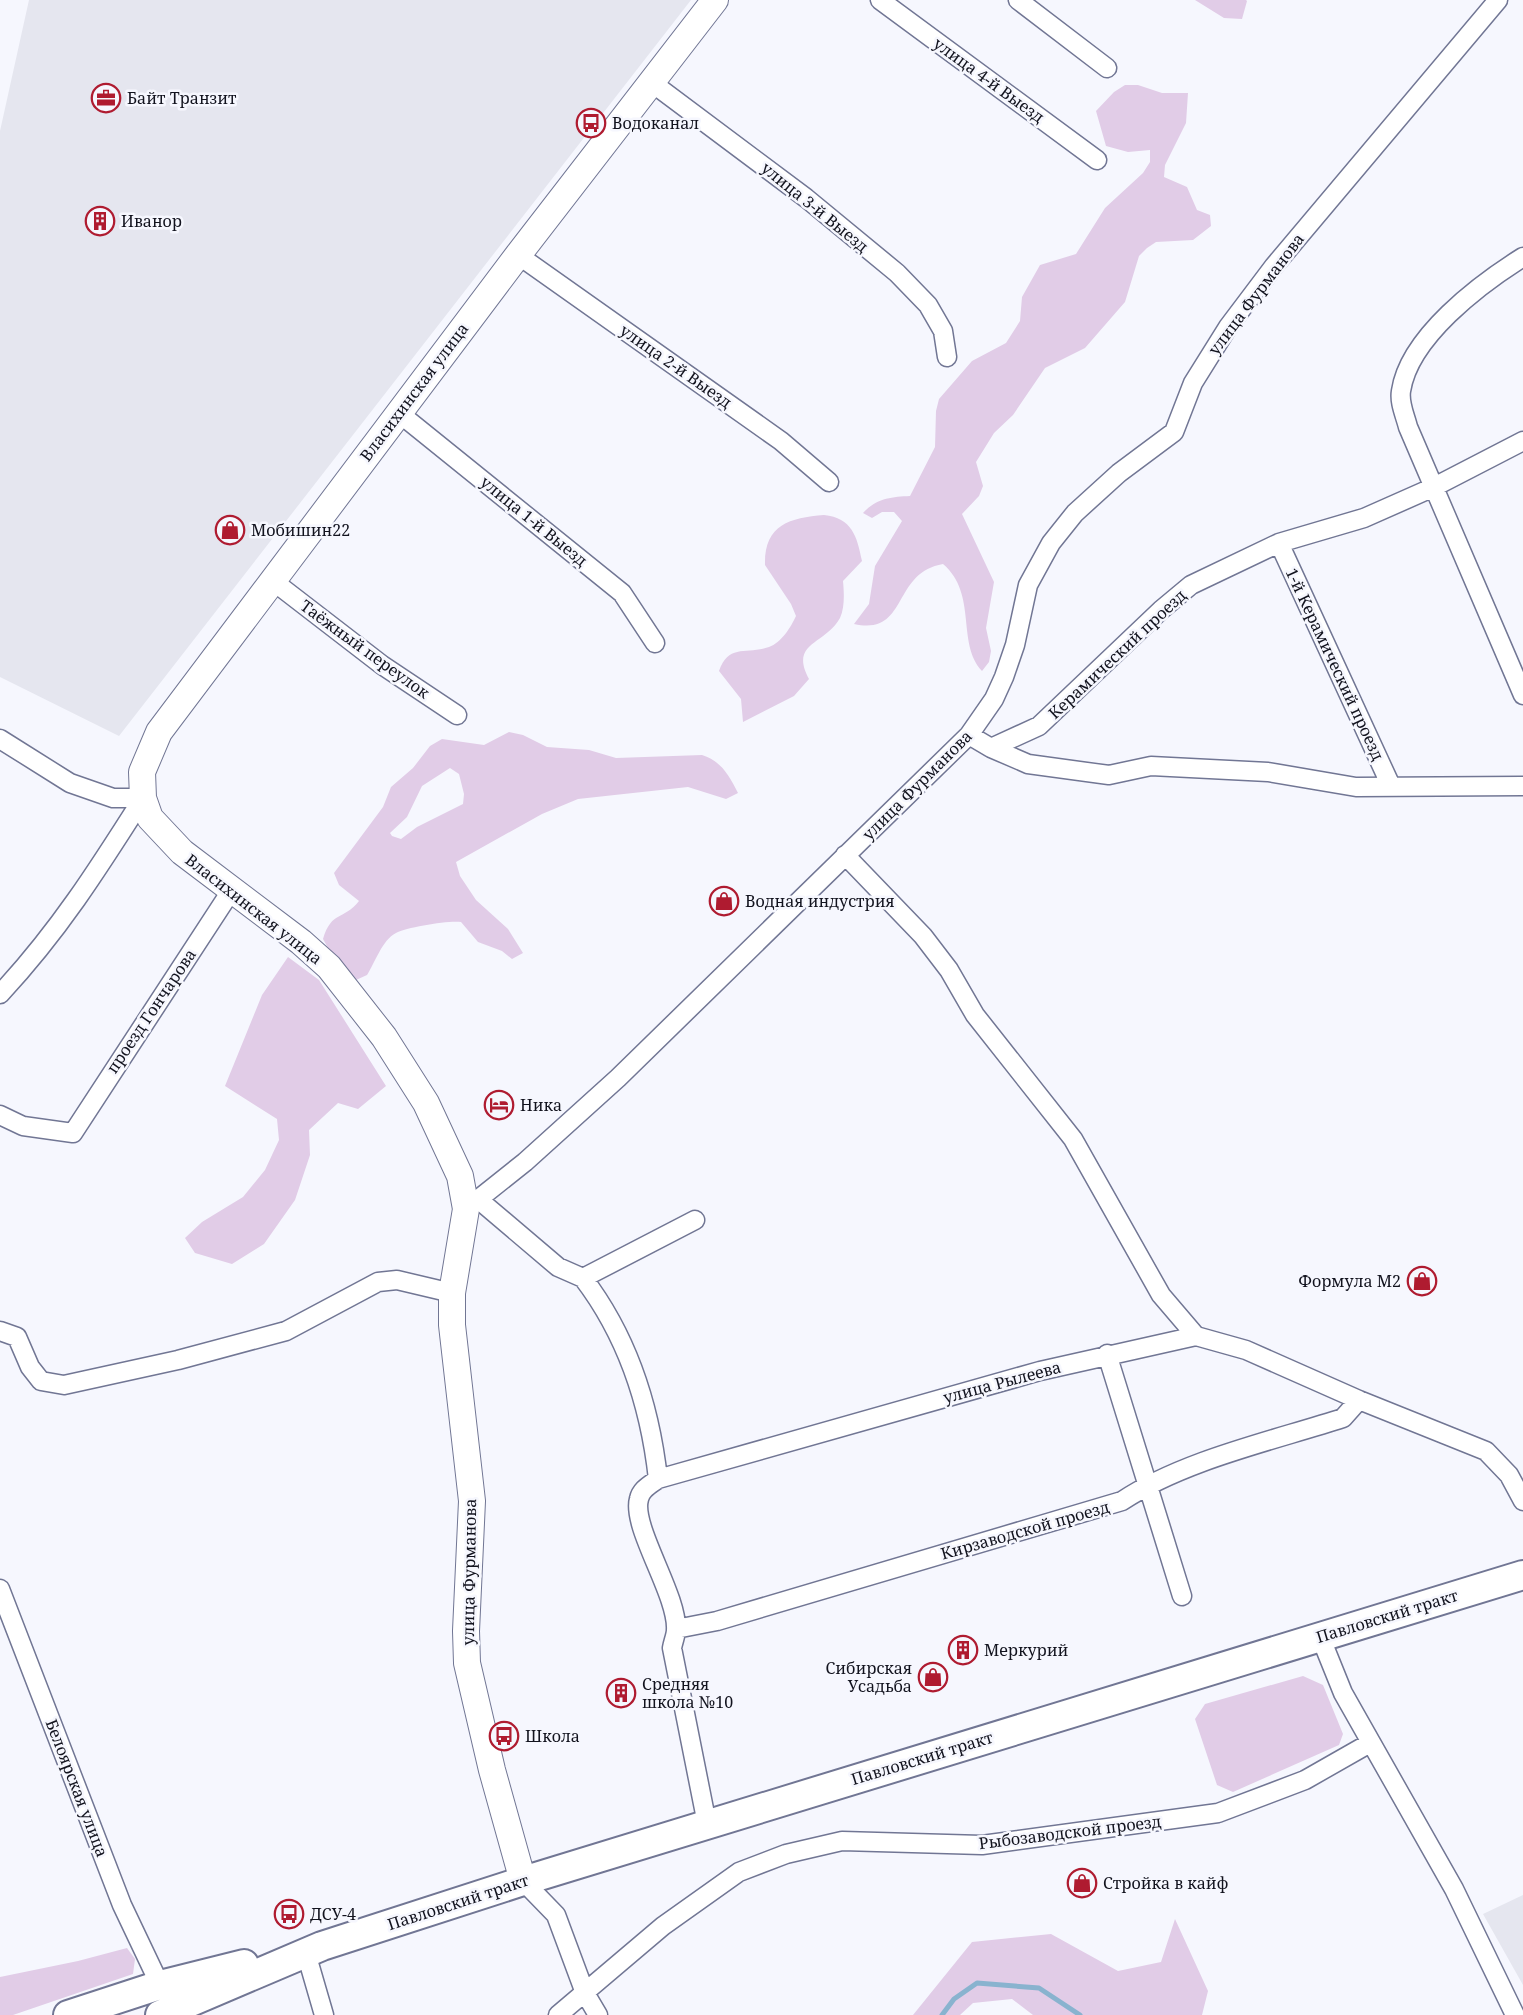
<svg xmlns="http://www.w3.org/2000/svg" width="1523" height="2015" font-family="'Noto Serif',serif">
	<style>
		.built { fill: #e5e6ef }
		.green { fill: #e1cce7; fill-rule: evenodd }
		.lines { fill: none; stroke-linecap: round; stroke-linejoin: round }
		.stream { stroke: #89b3cf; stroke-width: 5 }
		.street-casing { stroke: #717694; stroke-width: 21 }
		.secondary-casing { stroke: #717694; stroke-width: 28 }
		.primary-casing { stroke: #717694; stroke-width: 32 }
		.street { stroke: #fff; stroke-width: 18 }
		.secondary { stroke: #fff; stroke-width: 26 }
		.primary { stroke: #fff; stroke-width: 28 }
		.labels { text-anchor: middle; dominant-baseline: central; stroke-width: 5; stroke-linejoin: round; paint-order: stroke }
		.street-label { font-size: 16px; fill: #12131e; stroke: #f6f7fe }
		.poi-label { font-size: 16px; fill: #12131e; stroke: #f6f7fe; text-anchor: start }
	</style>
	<rect width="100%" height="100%" fill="#f6f7fe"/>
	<!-- built -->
	<path class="built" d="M 29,0 L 691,0 L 119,736 L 0,677 L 0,131 Z
		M 1523,1895 L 1523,1985 L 1483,1914 Z"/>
	<!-- green -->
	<path class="green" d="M 1195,0 L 1246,0 L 1247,1 L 1242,19 L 1224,18 Z
		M 1125,85 L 1138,85 L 1162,93 L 1188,93 L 1186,123 L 1165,165 L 1164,177 L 1187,187 L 1197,210 L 1210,215 L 1211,226 L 1193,240 L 1156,242 L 1147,248 L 1139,256 L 1125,302 L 1085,348 L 1045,368 L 1013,415 L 994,433 L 976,462 L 983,486 L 979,496 L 962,514 L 994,582 L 986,628 L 991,651 L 989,662 L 982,671 C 956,643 978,594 943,564 C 891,573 909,636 854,624 L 869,604 L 875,566 L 902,521 L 894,512 L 882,512 L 872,518 L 863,513 C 877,498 891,497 910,496 L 935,447 L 936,411 L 939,399 L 972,361 L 1006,343 L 1020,321 L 1022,297 L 1040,265 L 1076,254 L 1105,208 L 1143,173 L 1150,162 L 1150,150 L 1128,152 L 1106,146 L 1096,111 L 1114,92 Z
		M 824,515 C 852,518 857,536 862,561 L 843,581 C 844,592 845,607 840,618 C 825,645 789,642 809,679 L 794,696 L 743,722 L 741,699 L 719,671 C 729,643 746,655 769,647 C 781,643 791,627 796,616 L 791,604 L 765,565 C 764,525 789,518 824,515 Z
		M 509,732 L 523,735 L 547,747 L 589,750 L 616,758 L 702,755 C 721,761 729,775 738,793 L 726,799 L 688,787 L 578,799 L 542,814 L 456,862 L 460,876 L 476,900 L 508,929 L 523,953 L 512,959 L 502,951 L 478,942 L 461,922 C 450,920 407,927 396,933 C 382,940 375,963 367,975 L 356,980 L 336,962 L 323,939 C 332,910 343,921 359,901 L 339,885 L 334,873 L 383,807 L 391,787 L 413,768 L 430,746 L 442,739 L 484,745 ZM 450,768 L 459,774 L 464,794 L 463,804 L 417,827 L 401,839 L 392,836 L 390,833 L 407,817 L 422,786 Z
		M 288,957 L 319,980 L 386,1086 L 358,1109 L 338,1103 L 309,1130 L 310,1155 L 295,1200 L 264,1244 L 232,1264 L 195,1253 L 185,1238 L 202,1222 L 243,1197 L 265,1170 L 279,1140 L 277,1119 L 225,1086 L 262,995 Z
		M 1303,1676 L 1323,1685 L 1343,1734 L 1339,1745 L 1233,1792 L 1217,1785 L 1195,1719 L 1205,1704 Z
		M 1175,1919 L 1208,1991 L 1202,2015 L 1033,2015 L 1012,1999 L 973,2003 L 960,2015 L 913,2015 L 972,1942 L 1051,1934 L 1118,1971 L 1161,1962 Z
		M 127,1948 L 135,1959 L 133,1974 L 13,2015 L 0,2015 L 0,1977 L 78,1961 Z"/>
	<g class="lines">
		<!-- stream -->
		<path class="stream" d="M 942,2015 L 954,1999 L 977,1983 L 1039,1988 L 1080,2015"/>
		<!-- street casing -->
		<g class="street-casing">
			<path id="street" d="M 880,0 L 1097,160
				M 1018,0 L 1107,68
				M 651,82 L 806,198 L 897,273 L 928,305 L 943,331 L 947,357
				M 518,255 L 781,441 L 829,482
				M 1523,257 C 1480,284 1409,337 1401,391 C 1399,403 1405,415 1408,427 L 1523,695
				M 399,413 L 622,593 L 655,643
				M 1279,543 L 1391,786
				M 273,581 L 382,665 L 457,715
				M 969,735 L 991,748 L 1039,726 L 1161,610 L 1191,585 L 1279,543 L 1364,518 L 1434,487 L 1523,441
				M 0,739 L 70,783 L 113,798 L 143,798
				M 991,748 L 1028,764 L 1109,775 L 1151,766 L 1268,772 L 1356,787 L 1523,786
				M 845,855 L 923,936 L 949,970 L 975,1015 L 1073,1139 L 1161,1295 L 1196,1336
				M 0,994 C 58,932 98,869 143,798
				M 0,1115 L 23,1126 L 73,1133 L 231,891
				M 479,1200 L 558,1267 L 583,1278 L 695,1220
				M 466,1209 L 525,1162 L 618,1078 L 969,735 L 994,699 L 1004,677 L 1015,645 L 1028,585 L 1051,543 L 1075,513 L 1119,473 L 1174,432 L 1193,383 L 1228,327 L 1274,266 L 1498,0
				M 583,1278 C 628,1337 650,1406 658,1479 L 1040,1371 L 1196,1336 L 1246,1350 L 1359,1400 L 1486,1451 L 1509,1475 L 1523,1501
				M 0,1331 L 17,1337 L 30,1367 L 41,1381 L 64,1385 L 178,1360 L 286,1331 L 378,1282 L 397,1280 L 452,1293
				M 1107,1354 L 1182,1596
				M 658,1479 C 650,1485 641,1489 639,1499 C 631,1527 678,1595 676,1630 C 676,1635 673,1642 672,1648 L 707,1824
				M 0,1589 L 122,1905 L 160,1985
				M 676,1629 L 717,1621 L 1122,1501 C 1184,1460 1272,1441 1343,1418 L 1359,1400
				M 1320,1636 L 1343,1693 L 1454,1889 L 1515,2015
				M 523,1881 L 556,1915 L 585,1993 L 598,2015
				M 306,1953 L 324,2015
				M 558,2015 L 663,1926 L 739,1872 L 786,1854 L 842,1841 L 982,1845 L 1218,1813 L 1305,1780 L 1370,1743"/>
		</g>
		<!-- secondary casing -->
		<g class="secondary-casing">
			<path id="secondary" d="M 523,1881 L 492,1770 L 467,1663 L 466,1631 L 472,1501 L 452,1325 L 452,1293 L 466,1209 L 460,1176 L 426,1103 L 384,1037 L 329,967 L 301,942 L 182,852 L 150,818 L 143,798 L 142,772 L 159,732 L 518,255 L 715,0"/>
		</g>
		<!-- primary casing -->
		<g class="primary-casing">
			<path id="primary" d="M 68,2015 L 160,1985 L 244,1964
				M 160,2015 L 322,1946 L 523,1881 L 1523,1575"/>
		</g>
		<!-- street -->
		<use href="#street" class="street"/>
		<!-- secondary -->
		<use href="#secondary" class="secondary"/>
		<!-- primary -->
		<use href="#primary" class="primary"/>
	</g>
	<!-- icons -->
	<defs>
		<g id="office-ring" transform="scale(1.5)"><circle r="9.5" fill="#f6f7fe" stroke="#af1b30" stroke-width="1.5"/><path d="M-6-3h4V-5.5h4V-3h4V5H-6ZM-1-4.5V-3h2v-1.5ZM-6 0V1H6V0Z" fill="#af1b30"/></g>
		<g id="bus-ring" transform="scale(1.5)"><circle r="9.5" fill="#f6f7fe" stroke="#af1b30" stroke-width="1.5"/><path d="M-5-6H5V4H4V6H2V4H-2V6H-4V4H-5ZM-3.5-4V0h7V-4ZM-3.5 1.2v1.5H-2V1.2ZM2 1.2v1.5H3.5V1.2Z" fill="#af1b30"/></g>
		<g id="building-ring" transform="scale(1.5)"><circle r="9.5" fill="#f6f7fe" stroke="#af1b30" stroke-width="1.5"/><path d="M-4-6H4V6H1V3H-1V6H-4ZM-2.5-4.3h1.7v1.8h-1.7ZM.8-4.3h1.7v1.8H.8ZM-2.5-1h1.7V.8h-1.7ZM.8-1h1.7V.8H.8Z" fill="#af1b30"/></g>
		<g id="shop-ring" transform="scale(1.5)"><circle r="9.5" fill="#f6f7fe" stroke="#af1b30" stroke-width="1.5"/><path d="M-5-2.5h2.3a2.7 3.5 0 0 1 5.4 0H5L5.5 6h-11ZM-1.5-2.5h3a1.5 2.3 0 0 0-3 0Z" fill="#af1b30"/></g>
		<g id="hotel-ring" transform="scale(1.5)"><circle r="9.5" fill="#f6f7fe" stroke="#af1b30" stroke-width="1.5"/><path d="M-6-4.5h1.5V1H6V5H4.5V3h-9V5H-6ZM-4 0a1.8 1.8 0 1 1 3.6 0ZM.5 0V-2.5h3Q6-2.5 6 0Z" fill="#af1b30"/></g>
	</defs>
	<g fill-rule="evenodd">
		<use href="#office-ring" x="106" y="98"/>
		<use href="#bus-ring" x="591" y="123"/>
		<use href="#building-ring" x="100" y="221"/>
		<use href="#shop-ring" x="230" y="530"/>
		<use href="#shop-ring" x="724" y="901"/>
		<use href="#hotel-ring" x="499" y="1105"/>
		<use href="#shop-ring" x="1422" y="1281"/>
		<use href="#building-ring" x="963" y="1650"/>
		<use href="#shop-ring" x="933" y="1677"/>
		<use href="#building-ring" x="621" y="1693"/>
		<use href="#bus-ring" x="504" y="1736"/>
		<use href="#shop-ring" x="1082" y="1883"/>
		<use href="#bus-ring" x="289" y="1914"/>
	</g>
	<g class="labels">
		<!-- street labels -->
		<g class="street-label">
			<text transform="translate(989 80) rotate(36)">улица 4-й Выезд</text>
			<text transform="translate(815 207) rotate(39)">улица 3-й Выезд</text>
			<text transform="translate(1256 294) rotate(-53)">улица Фурманова</text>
			<text transform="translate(676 366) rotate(35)">улица 2-й Выезд</text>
			<text transform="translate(414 392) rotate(-53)">Власихинская улица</text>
			<text transform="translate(534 521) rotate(39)">улица 1-й Выезд</text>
			<text transform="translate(365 649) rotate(36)">Таёжный переулок</text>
			<text transform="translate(1117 654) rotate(-43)">Керамический проезд</text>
			<text transform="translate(1335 664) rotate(65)">1-й Керамический проезд</text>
			<text transform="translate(917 785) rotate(-45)">улица Фурманова</text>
			<text transform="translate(254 909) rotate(38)">Власихинская улица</text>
			<text transform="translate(151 1011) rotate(-56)">проезд Гончарова</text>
			<text transform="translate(1002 1382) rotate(-15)">улица Рылеева</text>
			<text transform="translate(1025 1530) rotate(-16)">Кирзаводской проезд</text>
			<text transform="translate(469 1572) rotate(-89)">улица Фурманова</text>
			<text transform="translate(1387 1616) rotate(-17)">Павловский тракт</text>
			<text transform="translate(922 1758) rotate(-17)">Павловский тракт</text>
			<text transform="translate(77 1788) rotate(69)">Белоярская улица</text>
			<text transform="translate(1070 1832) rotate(-7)">Рыбозаводской проезд</text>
			<text transform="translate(458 1902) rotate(-18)">Павловский тракт</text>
		</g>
		<!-- poi labels -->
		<g class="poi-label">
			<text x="127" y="98">Байт Транзит</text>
			<text x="612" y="123">Водоканал</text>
			<text x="121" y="221">Иванор</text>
			<text x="251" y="530">Мобишин22</text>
			<text x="745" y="901">Водная индустрия</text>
			<text x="520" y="1105">Ника</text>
			<text x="1401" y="1281" text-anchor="end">Формула М2</text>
			<text x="984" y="1650">Меркурий</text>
			<text x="912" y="1668" text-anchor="end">Сибирская<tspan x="912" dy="18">Усадьба</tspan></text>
			<text x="642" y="1684">Средняя<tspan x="642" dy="18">школа №10</tspan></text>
			<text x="525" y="1736">Школа</text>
			<text x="1103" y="1883">Стройка в кайф</text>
			<text x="310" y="1914">ДСУ-4</text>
		</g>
	</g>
</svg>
